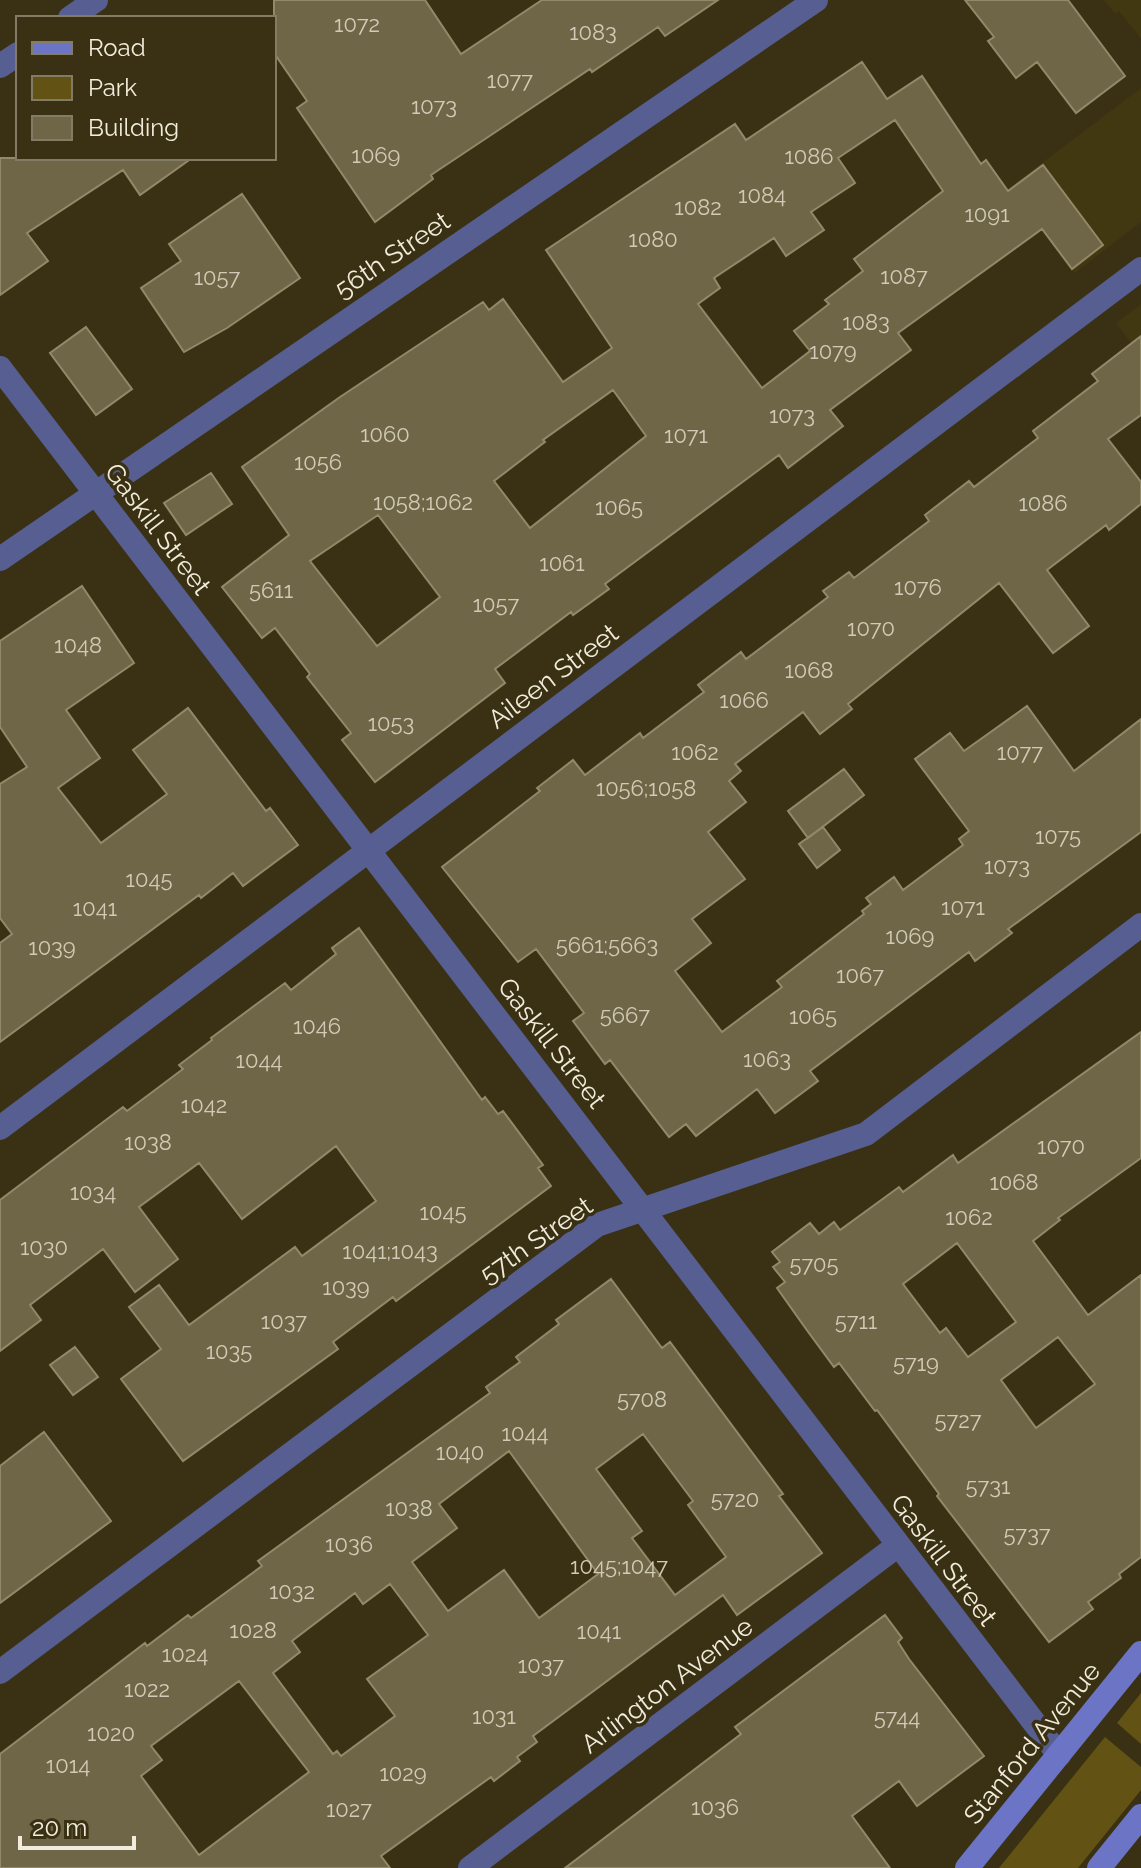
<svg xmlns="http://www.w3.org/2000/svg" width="1141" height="1868" font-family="Raleway,sans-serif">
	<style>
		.built { fill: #413711 }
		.green { fill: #625213 }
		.building { fill: #6f6647; stroke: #928969; stroke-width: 2; fill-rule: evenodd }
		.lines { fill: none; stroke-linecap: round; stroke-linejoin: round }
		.street { stroke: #575e91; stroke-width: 24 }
		.secondary { stroke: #6c75c5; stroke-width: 24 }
		.labels { text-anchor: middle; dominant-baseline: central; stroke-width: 7; stroke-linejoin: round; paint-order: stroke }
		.number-label { font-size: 22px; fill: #d0cab6 }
		.street-label { font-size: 26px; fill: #f1ecdb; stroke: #3a3114 }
	</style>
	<rect width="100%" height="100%" fill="#3a3114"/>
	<!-- built -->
	<path class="built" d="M 1104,0 L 1141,0 L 1141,39 L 1119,11 L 1115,14 Z
		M 1141,88 L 1141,222 L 1075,273 L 1010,187 Z
		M 1141,304 L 1141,356 L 1116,323 Z"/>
	<!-- green -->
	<path class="green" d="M 1141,1693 L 1141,1744 L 1117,1723 Z
		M 1105,1737 L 1141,1767 L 1141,1790 L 1078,1868 L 999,1868 Z"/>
	<!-- building -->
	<path class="building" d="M 274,0 L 425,0 L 461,54 L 542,0 L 718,0 L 665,36 L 658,27 L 592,72 L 590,69 L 431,175 L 433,179 L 375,222 L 297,108 L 307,101 L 274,53 Z
		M 965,0 L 1068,0 L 1125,76 L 1076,113 L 1037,62 L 1016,78 L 988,41 L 994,37 Z
		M 862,62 L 887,99 L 922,76 L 981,164 L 986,160 L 1008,191 L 1043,165 L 1103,245 L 1072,269 L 1042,229 L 898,333 L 911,350 L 830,410 L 843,426 L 788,468 L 779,455 L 605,584 L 609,589 L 573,615 L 571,612 L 495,669 L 505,683 L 375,782 L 342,740 L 351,733 L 307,677 L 310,674 L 275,628 L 262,638 L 222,587 L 289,535 L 242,467 L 340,397 L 483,302 L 489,310 L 503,299 L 563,382 L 612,348 L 546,250 L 735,124 L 746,140 ZM 895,120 L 943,191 L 854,259 L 863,271 L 825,300 L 829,304 L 794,331 L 810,351 L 762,388 L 698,304 L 720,288 L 714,278 L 774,238 L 786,256 L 824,230 L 811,212 L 855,183 L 838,158 ZM 613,390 L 646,436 L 530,528 L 494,481 L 545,442 L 543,440 ZM 378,515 L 440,597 L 377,646 L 310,561 Z
		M 0,158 L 192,158 L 140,195 L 123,170 L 27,233 L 48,261 L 0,295 Z
		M 242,194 L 300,278 L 227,328 L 184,352 L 141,288 L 181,261 L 169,244 Z
		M 86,327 L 132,389 L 96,415 L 50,353 Z
		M 1141,336 L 1141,415 L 1108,439 L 1141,482 L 1141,504 L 1109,530 L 1106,525 L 1047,570 L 1089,626 L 1053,653 L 999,583 L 848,704 L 852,709 L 820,734 L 803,712 L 735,764 L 741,771 L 729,781 L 746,802 L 708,832 L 745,879 L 692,919 L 711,943 L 675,971 L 722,1032 L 782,987 L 777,981 L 864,914 L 862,911 L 871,904 L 866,898 L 894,877 L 903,890 L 963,845 L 959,839 L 969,831 L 915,759 L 950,733 L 964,751 L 1027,706 L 1074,771 L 1141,719 L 1141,832 L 1008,929 L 1012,933 L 975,961 L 969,952 L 810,1071 L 818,1081 L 775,1113 L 757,1089 L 696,1136 L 686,1124 L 669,1137 L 610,1060 L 605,1064 L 573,1021 L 584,1013 L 536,949 L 518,962 L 442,867 L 540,791 L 537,788 L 573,760 L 585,775 L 640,733 L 643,738 L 704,692 L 698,685 L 741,652 L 746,659 L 828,597 L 823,591 L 849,572 L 854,578 L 929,521 L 925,515 L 969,481 L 974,487 L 1038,438 L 1033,431 L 1098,381 L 1092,374 Z
		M 211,473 L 232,504 L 186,535 L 164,503 Z
		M 82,586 L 134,663 L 66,710 L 100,758 L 58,788 L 101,843 L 167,794 L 133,750 L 188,708 L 266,811 L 270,808 L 298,845 L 243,886 L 233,873 L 201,898 L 199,895 L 0,1042 L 0,943 L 12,934 L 0,918 L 0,784 L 27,767 L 0,727 L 0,641 Z
		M 844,769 L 864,795 L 808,838 L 788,811 Z
		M 823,827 L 840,850 L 817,868 L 799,844 Z
		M 359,928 L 482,1100 L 485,1097 L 498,1114 L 503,1111 L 543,1165 L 538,1168 L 551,1186 L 396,1301 L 393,1297 L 333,1342 L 338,1349 L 183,1461 L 121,1379 L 161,1349 L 129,1307 L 159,1285 L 189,1325 L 295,1247 L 302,1256 L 376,1201 L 336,1146 L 242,1219 L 199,1163 L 139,1207 L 178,1259 L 135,1292 L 103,1249 L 30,1305 L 41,1320 L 0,1351 L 0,1200 L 123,1107 L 127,1111 L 183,1069 L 179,1065 L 212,1040 L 211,1038 L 285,983 L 291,990 L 336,954 L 332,948 Z
		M 1141,1032 L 1141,1158 L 1058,1218 L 1060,1220 L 1033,1241 L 1088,1315 L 1141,1275 L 1141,1557 L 1119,1574 L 1121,1578 L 1088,1602 L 1093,1609 L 1049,1642 L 937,1496 L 939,1494 L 877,1410 L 875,1411 L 839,1363 L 834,1367 L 806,1329 L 777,1288 L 785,1282 L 773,1267 L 780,1262 L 772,1252 L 810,1223 L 819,1234 L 834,1222 L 840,1230 L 899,1187 L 903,1192 L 953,1155 L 958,1163 ZM 957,1243 L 1016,1322 L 968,1357 L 946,1328 L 940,1333 L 903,1284 ZM 1058,1337 L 1095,1384 L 1036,1428 L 1001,1380 Z
		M 611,1279 L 662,1348 L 670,1342 L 783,1494 L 779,1496 L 822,1553 L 737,1615 L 723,1595 L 533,1736 L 537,1742 L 517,1757 L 520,1761 L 494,1781 L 491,1777 L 381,1856 L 390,1868 L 0,1868 L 0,1754 L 145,1643 L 147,1646 L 188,1615 L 191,1618 L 262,1566 L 258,1561 L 490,1393 L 486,1387 L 520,1362 L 516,1357 L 559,1324 L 556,1320 ZM 643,1434 L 693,1501 L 688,1505 L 726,1557 L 675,1595 L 632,1538 L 642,1531 L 596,1469 ZM 509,1451 L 598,1574 L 539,1618 L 504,1570 L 448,1611 L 412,1562 L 457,1528 L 439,1504 ZM 390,1584 L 428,1635 L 367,1679 L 395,1716 L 341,1756 L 337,1751 L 333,1754 L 273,1673 L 300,1652 L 292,1641 L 355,1593 L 363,1604 ZM 239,1681 L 309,1772 L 199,1855 L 141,1776 L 162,1760 L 151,1746 Z
		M 75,1347 L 98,1377 L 73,1395 L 50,1365 Z
		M 44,1432 L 111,1521 L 0,1603 L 0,1466 Z
		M 885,1615 L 902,1638 L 898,1642 L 909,1659 L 984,1756 L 917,1806 L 899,1781 L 852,1816 L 890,1868 L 565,1868 L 741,1734 L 735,1727 Z"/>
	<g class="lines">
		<!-- street -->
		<path class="street" d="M 70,18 L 96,0
			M 0,66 L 18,54
			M 0,368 L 1059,1755
			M 0,559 L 816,0
			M 0,1128 L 1141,269
			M 0,1672 L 597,1225 L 866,1134 L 1141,925
			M 470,1868 L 897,1546"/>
		<!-- secondary -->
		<path class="secondary" d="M 967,1868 L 1141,1653
			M 1099,1868 L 1141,1816"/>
	</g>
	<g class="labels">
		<!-- number labels -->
		<g class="number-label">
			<text x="357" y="24">1072</text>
			<text x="593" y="32">1083</text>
			<text x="510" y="80">1077</text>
			<text x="434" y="106">1073</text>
			<text x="376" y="155">1069</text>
			<text x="809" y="156">1086</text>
			<text x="762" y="195">1084</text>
			<text x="698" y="207">1082</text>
			<text x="987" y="214">1091</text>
			<text x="653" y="239">1080</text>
			<text x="904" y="276">1087</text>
			<text x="217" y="277">1057</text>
			<text x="866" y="322">1083</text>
			<text x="833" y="351">1079</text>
			<text x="792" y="415">1073</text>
			<text x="385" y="434">1060</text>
			<text x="686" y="435">1071</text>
			<text x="318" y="462">1056</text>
			<text x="423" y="502">1058;1062</text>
			<text x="1043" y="503">1086</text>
			<text x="619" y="507">1065</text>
			<text x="562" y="563">1061</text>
			<text x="918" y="587">1076</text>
			<text x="271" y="590">5611</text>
			<text x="496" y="604">1057</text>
			<text x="871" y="628">1070</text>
			<text x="78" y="645">1048</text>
			<text x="809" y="670">1068</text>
			<text x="744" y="700">1066</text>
			<text x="391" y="723">1053</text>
			<text x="695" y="752">1062</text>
			<text x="1020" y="752">1077</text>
			<text x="646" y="788">1056;1058</text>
			<text x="1058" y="836">1075</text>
			<text x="1007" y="866">1073</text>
			<text x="149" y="879">1045</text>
			<text x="963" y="907">1071</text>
			<text x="95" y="908">1041</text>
			<text x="910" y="936">1069</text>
			<text x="607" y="945">5661;5663</text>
			<text x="52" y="947">1039</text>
			<text x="860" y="975">1067</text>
			<text x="625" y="1015">5667</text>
			<text x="813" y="1016">1065</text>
			<text x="317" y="1026">1046</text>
			<text x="767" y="1059">1063</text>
			<text x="259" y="1060">1044</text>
			<text x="204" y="1105">1042</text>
			<text x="148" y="1142">1038</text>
			<text x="1061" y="1146">1070</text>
			<text x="1014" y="1182">1068</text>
			<text x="93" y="1192">1034</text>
			<text x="443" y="1212">1045</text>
			<text x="969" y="1217">1062</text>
			<text x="44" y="1247">1030</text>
			<text x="390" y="1251">1041;1043</text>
			<text x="814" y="1264">5705</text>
			<text x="346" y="1287">1039</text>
			<text x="284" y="1321">1037</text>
			<text x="856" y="1321">5711</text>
			<text x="229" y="1351">1035</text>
			<text x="916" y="1363">5719</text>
			<text x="642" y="1399">5708</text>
			<text x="958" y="1420">5727</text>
			<text x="525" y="1433">1044</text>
			<text x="460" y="1452">1040</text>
			<text x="988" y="1486">5731</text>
			<text x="735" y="1499">5720</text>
			<text x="409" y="1508">1038</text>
			<text x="1027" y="1534">5737</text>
			<text x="349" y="1544">1036</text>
			<text x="619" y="1566">1045;1047</text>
			<text x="292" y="1591">1032</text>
			<text x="253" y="1630">1028</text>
			<text x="599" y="1631">1041</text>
			<text x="185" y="1654">1024</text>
			<text x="541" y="1665">1037</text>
			<text x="147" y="1689">1022</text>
			<text x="494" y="1716">1031</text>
			<text x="897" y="1717">5744</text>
			<text x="111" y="1733">1020</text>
			<text x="68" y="1765">1014</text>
			<text x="403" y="1773">1029</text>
			<text x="715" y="1807">1036</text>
			<text x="349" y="1809">1027</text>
		</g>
		<!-- street labels -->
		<g class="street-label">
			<text transform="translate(392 255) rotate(-34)">56th Street</text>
			<text transform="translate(158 529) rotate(53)">Gaskill Street</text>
			<text transform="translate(553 676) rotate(-37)">Aileen Street</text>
			<text transform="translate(552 1043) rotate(52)">Gaskill Street</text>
			<text transform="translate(536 1240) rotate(-35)">57th Street</text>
			<text transform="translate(944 1560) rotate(53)">Gaskill Street</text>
			<text transform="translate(667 1685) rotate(-37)">Arlington Avenue</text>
			<text transform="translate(1032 1743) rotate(-51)">Stanford Avenue</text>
		</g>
	</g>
	<!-- legend -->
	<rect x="16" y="16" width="260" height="144" fill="#3a3114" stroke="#837c64" stroke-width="2"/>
	<rect x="32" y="42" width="40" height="12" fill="#6c75c5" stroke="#837c64" stroke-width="2"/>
	<text x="88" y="56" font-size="24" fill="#f1ecdb">Road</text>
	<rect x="32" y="76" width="40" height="24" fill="#625213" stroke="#837c64" stroke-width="2"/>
	<text x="88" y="96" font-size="24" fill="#f1ecdb">Park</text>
	<rect x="32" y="116" width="40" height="24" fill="#6f6647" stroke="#837c64" stroke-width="2"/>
	<text x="88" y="136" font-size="24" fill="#f1ecdb">Building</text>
	<!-- scale -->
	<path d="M20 1836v12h114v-12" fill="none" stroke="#f1ecdb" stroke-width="4"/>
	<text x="32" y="1836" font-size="24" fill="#f1ecdb" stroke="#3a3114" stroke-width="6" paint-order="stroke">20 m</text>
</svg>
